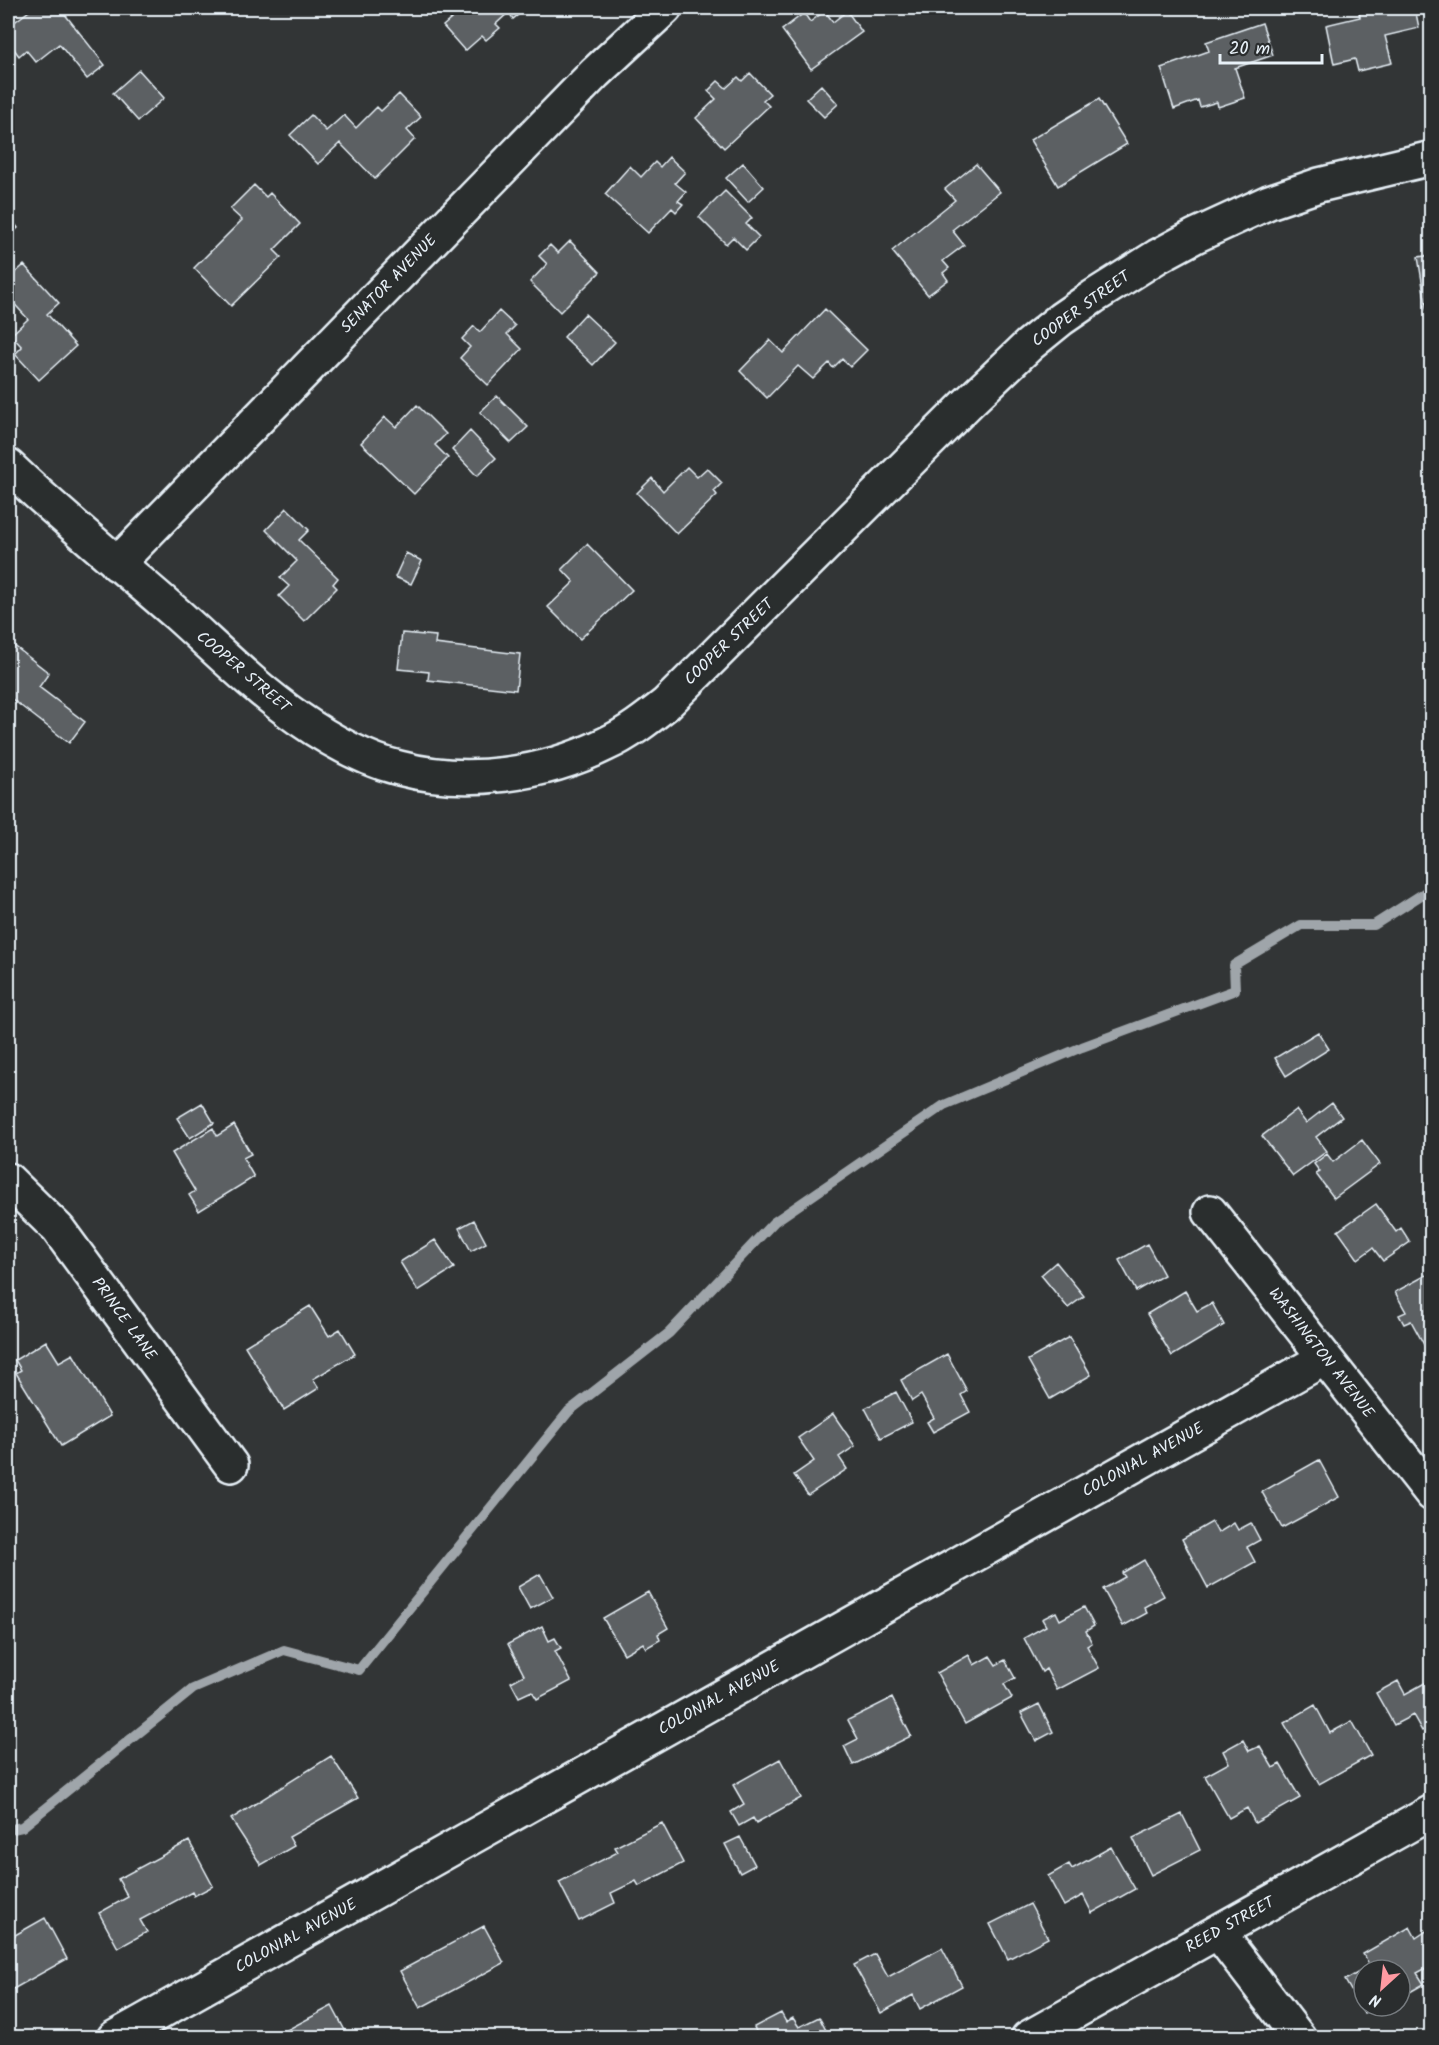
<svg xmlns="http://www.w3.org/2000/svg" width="1439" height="2045" font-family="Kalam,sans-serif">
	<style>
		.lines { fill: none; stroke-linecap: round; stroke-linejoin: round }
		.stream { stroke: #9fa5aa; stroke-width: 10 }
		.building { fill: #5c6063; stroke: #e8f1f8; stroke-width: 1.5 }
		.minor-casing { stroke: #e8f1f8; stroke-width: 38 }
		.minor { stroke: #2a2d2e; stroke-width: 33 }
		.labels { text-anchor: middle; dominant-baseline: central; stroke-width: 4.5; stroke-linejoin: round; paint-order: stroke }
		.street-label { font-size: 16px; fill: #e8f1f8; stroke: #2a2d2e }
	</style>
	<rect width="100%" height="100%" fill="#323536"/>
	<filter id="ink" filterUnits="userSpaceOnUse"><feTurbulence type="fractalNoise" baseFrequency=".0167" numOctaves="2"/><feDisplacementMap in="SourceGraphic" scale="12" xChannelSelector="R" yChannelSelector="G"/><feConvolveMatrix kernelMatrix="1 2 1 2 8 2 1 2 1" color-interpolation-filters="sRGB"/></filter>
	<g filter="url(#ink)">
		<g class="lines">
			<!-- stream -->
			<path class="stream" d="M 8,1830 L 22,1827 L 193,1689 L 284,1650 L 359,1670 L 569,1411 L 669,1333 L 774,1222 L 944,1105 L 1082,1047 L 1235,990 L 1234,965 L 1301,925 L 1374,925 L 1432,888"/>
		</g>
		<!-- building -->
		<path class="building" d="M 33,8 L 60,8 L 105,65 L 87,79 L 59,44 L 36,62 L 26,50 L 19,56 L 8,41 L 8,27 Z
			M 464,8 L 521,8 L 524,10 L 513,19 L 509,12 L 496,24 L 500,28 L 486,40 L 482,36 L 465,51 L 443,26 Z
			M 1379,8 L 1415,8 L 1419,28 L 1385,36 L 1392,63 L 1358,71 L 1355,59 L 1334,64 L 1326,25 L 1360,17 L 1359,12 Z
			M 825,11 L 833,22 L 847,11 L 862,32 L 811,69 L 782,30 L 804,13 L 810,22 Z
			M 1262,23 L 1273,55 L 1235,68 L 1245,98 L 1218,107 L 1217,102 L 1200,107 L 1198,100 L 1174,109 L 1161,68 L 1209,51 L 1206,42 Z
			M 139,70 L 164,98 L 138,121 L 113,93 Z
			M 750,73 L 770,94 L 763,100 L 769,106 L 724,148 L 696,118 L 716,99 L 708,91 L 718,81 L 726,88 L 738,77 L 742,81 Z
			M 821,85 L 838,104 L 824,117 L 806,99 Z
			M 399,94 L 421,117 L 407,130 L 415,139 L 375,179 L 340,143 L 318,164 L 290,135 L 311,115 L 326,131 L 344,115 L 356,128 L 377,107 L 381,111 Z
			M 1099,99 L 1127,144 L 1058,186 L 1030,140 Z
			M 669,157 L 685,172 L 675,183 L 686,192 L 678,201 L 683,204 L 676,212 L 672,208 L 648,233 L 605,194 L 630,166 L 641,177 L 655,162 L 660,167 Z
			M 743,163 L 764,187 L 748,202 L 726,178 Z
			M 976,164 L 1000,192 L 952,230 L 964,245 L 943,261 L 949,268 L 943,273 L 948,280 L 928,295 L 892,251 L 955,200 L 945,189 Z
			M 254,185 L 266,197 L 270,193 L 300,224 L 274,250 L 281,257 L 231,306 L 194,268 L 242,220 L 230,209 Z
			M 725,191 L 752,218 L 746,224 L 759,237 L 746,250 L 733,237 L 726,244 L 699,217 Z
			M 8,215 L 18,228 L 8,237 Z
			M 570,241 L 600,272 L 560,312 L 530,282 L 547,264 L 539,256 L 550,245 L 558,253 Z
			M 1432,255 L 1432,310 L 1427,311 L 1418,257 Z
			M 24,265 L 59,303 L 47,314 L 76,346 L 39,380 L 15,354 L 22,347 L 11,335 L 28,319 L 8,297 L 8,279 Z
			M 825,309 L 867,350 L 850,367 L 842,359 L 833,368 L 829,363 L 813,379 L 798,366 L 767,398 L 740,371 L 770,340 L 783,353 Z
			M 499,311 L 515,326 L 507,334 L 522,349 L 488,385 L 460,358 L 470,347 L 462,339 L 474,326 L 480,332 Z
			M 585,314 L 615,342 L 593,365 L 564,337 Z
			M 497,396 L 528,427 L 511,443 L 480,412 Z
			M 417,405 L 446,434 L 435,445 L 448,458 L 414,494 L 361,443 L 385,417 L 396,427 Z
			M 470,431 L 496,458 L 477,476 L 452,450 Z
			M 687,467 L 697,477 L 707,468 L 722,483 L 714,491 L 717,495 L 677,534 L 637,493 L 652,478 L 663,491 Z
			M 287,508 L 309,530 L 299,540 L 338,578 L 333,584 L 337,588 L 304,621 L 279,596 L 289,586 L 280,578 L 297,561 L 266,530 Z
			M 587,544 L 632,590 L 580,639 L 548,607 L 574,582 L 562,569 Z
			M 406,553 L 422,561 L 411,584 L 395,577 Z
			M 402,633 L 436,636 L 435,644 L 520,654 L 516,690 L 428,680 L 429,672 L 398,669 Z
			M 8,641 L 49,673 L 39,687 L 85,722 L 69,743 L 8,696 Z
			M 1318,1032 L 1329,1049 L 1286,1076 L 1275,1058 Z
			M 202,1103 L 214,1123 L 190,1138 L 177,1118 Z
			M 1332,1103 L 1342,1117 L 1316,1137 L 1327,1151 L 1293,1176 L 1262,1136 L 1296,1110 L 1306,1123 Z
			M 234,1125 L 251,1154 L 243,1158 L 254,1177 L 199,1211 L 189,1195 L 195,1191 L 172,1153 L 213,1128 L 217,1136 Z
			M 1362,1140 L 1380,1164 L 1334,1198 L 1316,1174 L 1320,1172 L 1314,1164 L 1327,1154 L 1333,1162 Z
			M 1376,1204 L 1396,1232 L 1401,1228 L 1410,1242 L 1383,1261 L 1373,1248 L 1358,1259 L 1338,1231 Z
			M 474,1220 L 486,1243 L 471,1251 L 459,1228 Z
			M 435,1240 L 454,1268 L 418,1291 L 400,1262 Z
			M 1147,1244 L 1164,1275 L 1136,1291 L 1119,1260 Z
			M 1056,1262 L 1084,1296 L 1068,1308 L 1041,1275 Z
			M 1432,1272 L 1432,1349 L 1428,1352 L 1411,1321 L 1404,1324 L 1399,1315 L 1406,1312 L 1395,1292 Z
			M 1185,1291 L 1197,1311 L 1212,1303 L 1224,1325 L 1172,1356 L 1147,1314 Z
			M 310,1306 L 329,1336 L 340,1329 L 355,1354 L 313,1379 L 319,1388 L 284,1410 L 245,1346 Z
			M 1069,1337 L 1091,1375 L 1050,1399 L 1028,1360 Z
			M 46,1341 L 59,1362 L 73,1354 L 110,1416 L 61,1446 L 16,1373 L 21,1370 L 15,1360 Z
			M 947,1354 L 967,1391 L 961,1395 L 970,1412 L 933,1432 L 927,1422 L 934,1418 L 921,1395 L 912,1401 L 901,1380 Z
			M 896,1392 L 912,1422 L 881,1438 L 865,1408 Z
			M 833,1414 L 855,1446 L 839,1457 L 847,1469 L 808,1495 L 794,1475 L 814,1461 L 798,1438 Z
			M 1319,1460 L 1339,1497 L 1282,1528 L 1262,1492 Z
			M 1212,1522 L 1218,1533 L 1234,1523 L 1238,1530 L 1251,1523 L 1260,1540 L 1247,1547 L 1255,1562 L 1208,1588 L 1182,1539 Z
			M 1144,1560 L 1164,1596 L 1144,1607 L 1147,1613 L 1123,1626 L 1103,1589 L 1125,1577 L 1122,1573 Z
			M 540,1574 L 553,1597 L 530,1609 L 518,1587 Z
			M 648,1592 L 668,1628 L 658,1634 L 660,1640 L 646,1648 L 643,1643 L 624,1654 L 603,1618 Z
			M 1084,1607 L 1094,1626 L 1086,1631 L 1092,1643 L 1087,1646 L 1099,1668 L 1057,1690 L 1046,1669 L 1042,1672 L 1024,1638 L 1046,1626 L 1042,1619 L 1056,1612 L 1060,1620 Z
			M 542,1626 L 549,1641 L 555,1638 L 561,1648 L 555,1651 L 571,1681 L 537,1699 L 532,1691 L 519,1697 L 511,1682 L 524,1675 L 508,1644 Z
			M 969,1655 L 974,1665 L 990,1656 L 996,1665 L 1005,1660 L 1015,1678 L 1004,1684 L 1012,1698 L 965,1724 L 937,1673 Z
			M 1432,1679 L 1432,1725 L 1422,1731 L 1413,1715 L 1394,1725 L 1376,1693 L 1398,1681 L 1405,1694 Z
			M 892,1698 L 911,1736 L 853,1765 L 844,1746 L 858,1739 L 848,1720 Z
			M 1039,1704 L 1053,1732 L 1036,1741 L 1021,1713 Z
			M 1315,1705 L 1330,1733 L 1352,1721 L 1371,1755 L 1319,1784 L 1284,1723 Z
			M 1243,1740 L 1249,1751 L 1260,1746 L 1273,1768 L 1280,1764 L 1300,1798 L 1255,1823 L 1247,1808 L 1229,1818 L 1205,1776 L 1229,1763 L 1223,1751 Z
			M 331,1756 L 358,1798 L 289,1837 L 294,1846 L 261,1865 L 231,1819 Z
			M 780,1759 L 801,1798 L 756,1823 L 753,1818 L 739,1826 L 731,1812 L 744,1804 L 733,1785 Z
			M 1182,1814 L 1200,1850 L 1151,1875 L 1133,1838 Z
			M 662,1823 L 683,1863 L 639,1886 L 636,1881 L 611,1893 L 615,1903 L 579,1921 L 559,1882 L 618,1852 L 615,1847 Z
			M 740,1837 L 755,1865 L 740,1873 L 725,1844 Z
			M 189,1841 L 213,1886 L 194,1896 L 192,1892 L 140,1920 L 147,1932 L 118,1948 L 99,1913 L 128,1897 L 118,1879 Z
			M 1111,1847 L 1135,1889 L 1092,1913 L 1083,1895 L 1064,1906 L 1048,1876 L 1069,1864 L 1072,1869 Z
			M 1030,1904 L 1048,1938 L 1008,1959 L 990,1924 Z
			M 45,1918 L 67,1959 L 8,1992 L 8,1939 Z
			M 484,1926 L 504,1963 L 420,2008 L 400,1971 Z
			M 1410,1927 L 1416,1938 L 1428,1930 L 1432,1936 L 1432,1965 L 1417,1973 L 1424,1984 L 1403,1996 L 1400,1991 L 1400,1970 L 1364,1970 L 1364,2006 L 1376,2006 L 1364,2013 L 1345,1980 L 1370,1966 L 1363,1954 Z
			M 942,1948 L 962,1986 L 920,2009 L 913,1995 L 881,2013 L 854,1965 L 875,1954 L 888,1977 Z
			M 332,2006 L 349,2038 L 286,2038 L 283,2032 Z
			M 781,2013 L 786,2022 L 793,2018 L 799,2027 L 819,2017 L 830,2038 L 759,2038 L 754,2027 Z"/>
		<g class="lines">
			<!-- minor casing -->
			<g class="minor-casing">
				<path id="minor" d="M 8,466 C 62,518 121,565 178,615 C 217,650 255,688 298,718 C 328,739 363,759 399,768 C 466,786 544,775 606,744 C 628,734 647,719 666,704 L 968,403 L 1029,345 L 1061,319 L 1093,297 L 1158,256 L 1195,236 L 1269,202 L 1319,185 L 1432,158
					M 117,564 L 595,73 L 665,8
					M 8,1180 L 58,1229 L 231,1465
					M 1210,1212 L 1432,1494
					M 1218,1932 L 1299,2038
					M 114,2038 L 1325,1358
					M 1028,2038 L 1432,1812"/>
			</g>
			<!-- minor -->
			<use href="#minor" class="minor"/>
		</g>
	</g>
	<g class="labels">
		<!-- street labels -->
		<g class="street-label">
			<text transform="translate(389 284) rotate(-46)">SENATOR AVENUE</text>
			<text transform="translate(1081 309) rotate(-36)">COOPER STREET</text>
			<text transform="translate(729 642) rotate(-44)">COOPER STREET</text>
			<text transform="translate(243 672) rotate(40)">COOPER STREET</text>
			<text transform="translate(124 1319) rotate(54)">PRINCE LANE</text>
			<text transform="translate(1321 1353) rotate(52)">WASHINGTON AVENUE</text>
			<text transform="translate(1143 1460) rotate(-29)">COLONIAL AVENUE</text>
			<text transform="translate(719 1698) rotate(-29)">COLONIAL AVENUE</text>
			<text transform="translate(1230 1925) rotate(-29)">REED STREET</text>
			<text transform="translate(296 1936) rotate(-29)">COLONIAL AVENUE</text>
		</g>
	</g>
	<!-- margin -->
	<rect width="1439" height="2045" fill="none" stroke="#2a2d2e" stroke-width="30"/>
	<rect x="15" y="15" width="1409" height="2015" fill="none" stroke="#e8f1f8" stroke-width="2" filter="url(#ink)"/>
	<!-- north arrow -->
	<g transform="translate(1382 1988) rotate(207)"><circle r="28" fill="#2a2d2e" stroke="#767b7f" stroke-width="1.5"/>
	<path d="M0-4.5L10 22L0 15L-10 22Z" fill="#ff9aa2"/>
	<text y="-9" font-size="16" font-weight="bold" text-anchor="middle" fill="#e8f1f8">N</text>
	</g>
	<!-- scale -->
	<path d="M1220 54v9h102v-9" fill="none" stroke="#e8f1f8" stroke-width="3"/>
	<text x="1229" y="54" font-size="18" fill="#e8f1f8" stroke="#2a2d2e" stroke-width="4.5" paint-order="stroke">20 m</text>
</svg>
